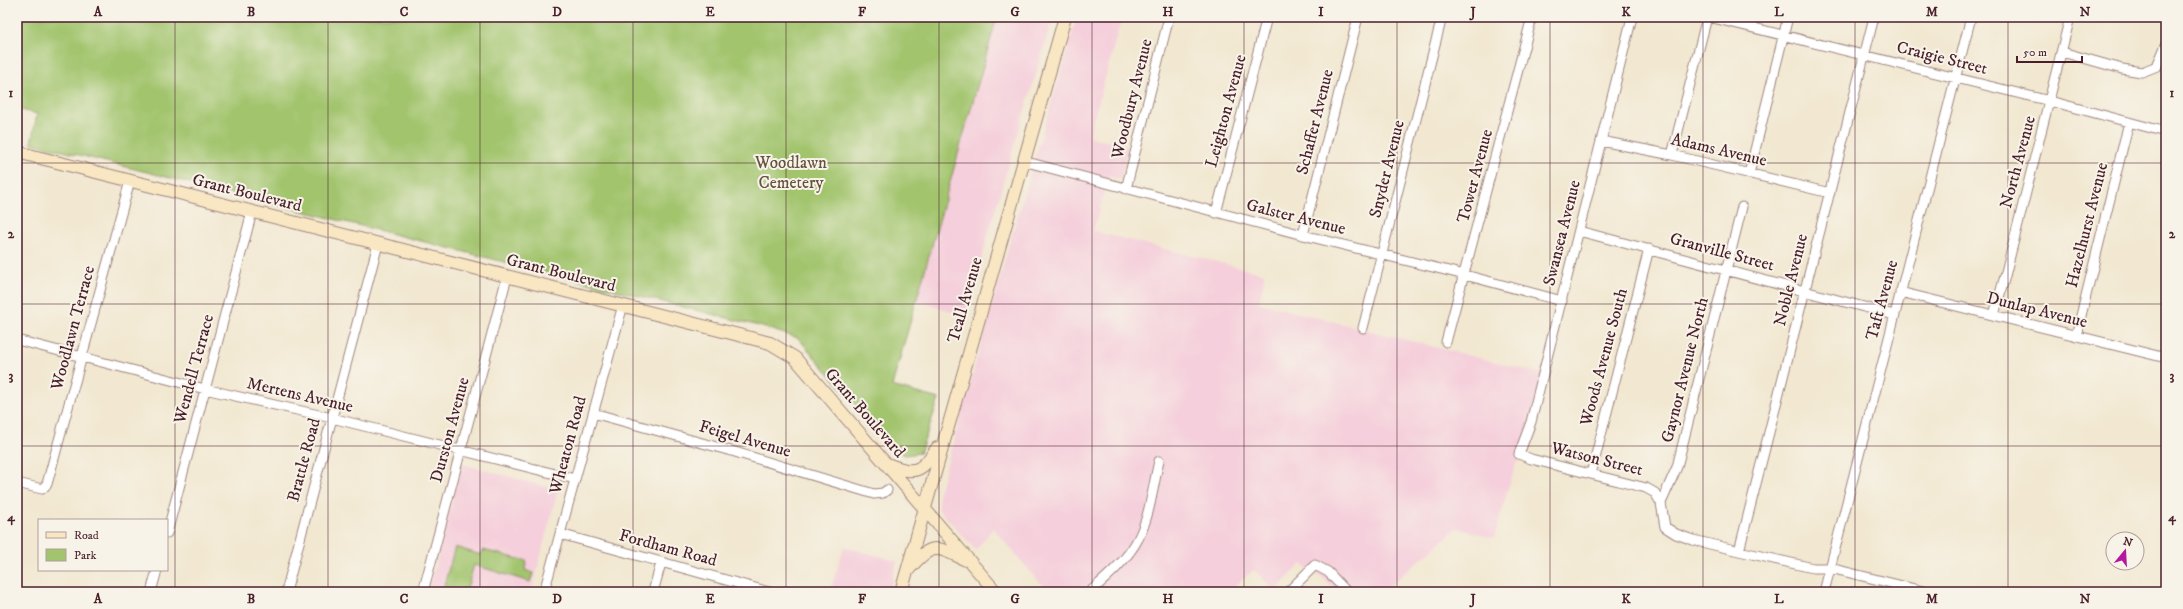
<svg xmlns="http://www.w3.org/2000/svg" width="2183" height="609" font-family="'IM FELL DW Pica',serif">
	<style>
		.built { fill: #f5cfdb }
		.green { fill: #a2c46d; stroke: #76724c }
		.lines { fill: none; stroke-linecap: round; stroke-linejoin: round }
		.street-casing { stroke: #9e847e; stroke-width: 11 }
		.secondary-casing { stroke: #9e847e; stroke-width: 14 }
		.street { stroke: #fff; stroke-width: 9 }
		.secondary { stroke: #f9e7c3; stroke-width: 12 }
		.grid { fill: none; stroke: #4a1f2b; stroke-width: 1; stroke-opacity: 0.55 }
		.labels { text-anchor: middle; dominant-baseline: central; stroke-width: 4; stroke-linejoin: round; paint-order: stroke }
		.street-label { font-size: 17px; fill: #4a1f2b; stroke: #f7f3e8 }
		.park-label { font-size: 17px; fill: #64513f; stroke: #f7f3e8 }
		.neatline { fill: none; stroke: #4a1f2b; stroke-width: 1.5 }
		.grid-label { font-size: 13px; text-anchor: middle; font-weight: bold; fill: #4a1f2b }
	</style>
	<rect width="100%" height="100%" fill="#f7f3e8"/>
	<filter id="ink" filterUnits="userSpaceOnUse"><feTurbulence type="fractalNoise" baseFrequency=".025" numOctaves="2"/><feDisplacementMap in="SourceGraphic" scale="8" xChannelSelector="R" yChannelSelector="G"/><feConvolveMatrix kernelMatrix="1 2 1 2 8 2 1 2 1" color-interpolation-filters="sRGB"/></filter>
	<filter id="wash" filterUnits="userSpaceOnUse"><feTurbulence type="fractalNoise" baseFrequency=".012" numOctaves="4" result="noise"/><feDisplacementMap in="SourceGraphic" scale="16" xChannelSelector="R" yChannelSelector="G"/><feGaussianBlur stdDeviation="0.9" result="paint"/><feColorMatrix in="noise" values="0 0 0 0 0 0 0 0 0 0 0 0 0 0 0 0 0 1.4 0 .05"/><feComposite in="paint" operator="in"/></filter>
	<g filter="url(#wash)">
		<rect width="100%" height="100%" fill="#f2e8d1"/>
		<!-- built -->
		<path class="built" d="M 997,17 L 1053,17 L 1005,176 L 965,316 L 916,301 Z
			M 1077,17 L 1122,17 L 1089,136 L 1128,147 L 1120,180 L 1109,176 L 1093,231 L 1265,274 L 1259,303 L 1547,375 L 1531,443 L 1515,466 L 1494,538 L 1457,528 L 1383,592 L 1336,592 L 1323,578 L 1301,564 L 1275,591 L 1254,570 L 1228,592 L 1048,592 L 993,528 L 976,550 L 939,510 L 938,496 L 1011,238 Z
			M 462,464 L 558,490 L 531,592 L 428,592 Z
			M 844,547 L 897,561 L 889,592 L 830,591 Z"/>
		<!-- green -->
		<path class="green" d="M 17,17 L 997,17 L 892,386 L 939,399 L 920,453 L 905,455 L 896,451 L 798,338 L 759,326 L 31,143 L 37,114 L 17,109 Z
			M 455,547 L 481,555 L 483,550 L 527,561 L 525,570 L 533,573 L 530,582 L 474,565 L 466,592 L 442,592 Z"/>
	</g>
	<g filter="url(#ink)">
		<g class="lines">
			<!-- street casing -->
			<g class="street-casing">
				<path id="street" d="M 1632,17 L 1531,422 L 1519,454 L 1531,459 L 1646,488 L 1655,493 L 1661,503
					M 1709,17 L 2050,101 L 2166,132
					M 2062,52 L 2122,69 L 2142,72 L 2157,66 L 2166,45
					M 1601,141 L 1672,155 L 1830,193
					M 1672,155 L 1707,17
					M 1023,161 L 1303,235 L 1465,275 L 1562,301
					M 1749,174 L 1788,17
					M 1126,189 L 1169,17
					M 1742,207 L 1677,467 L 1661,503 L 1665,527 L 1676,534 L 1693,540 L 1739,551 L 1813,568 L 1830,568 L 1927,592
					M 1216,213 L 1267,17
					M 1579,231 L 1894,315
					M 1303,235 L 1358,17
					M 1900,292 L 2166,358
					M 1994,315 L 2005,276 L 2070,17
					M 1363,328 L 1442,17
					M 2076,336 L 2129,122
					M 17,340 L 205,389 L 332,418 L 575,479
					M 1446,342 L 1532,17
					M 593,413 L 735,452 L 874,494 L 883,493 L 887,490
					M 1591,474 L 1649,249
					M 17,483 L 42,489 L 47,484 L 130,181
					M 167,533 L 252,212
					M 560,534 L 769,592
					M 1739,551 L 1874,17
					M 151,592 L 157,570
					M 286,592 L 378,244
					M 423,592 L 507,277
					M 544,592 L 623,305
					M 653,592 L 661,563
					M 1090,592 C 1107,577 1127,560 1138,539 C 1150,516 1153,486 1159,461
					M 1288,592 L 1315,565 L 1328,572 L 1347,592
					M 1824,592 L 1971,17"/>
			</g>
			<!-- secondary casing -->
			<g class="secondary-casing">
				<path id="secondary" d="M 17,152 L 770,343 L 795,358 L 996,592
					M 887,464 C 914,475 921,473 937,448
					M 909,569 C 932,542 936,546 966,560
					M 901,592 L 1065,17"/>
			</g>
			<!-- street -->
			<use href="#street" class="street"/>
			<!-- secondary -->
			<use href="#secondary" class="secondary"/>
		</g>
	</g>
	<!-- grid -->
	<path class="grid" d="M 175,17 L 175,592M 328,17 L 328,592M 480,17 L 480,592M 633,17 L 633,592M 786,17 L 786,592M 939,17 L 939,592M 1092,17 L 1092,592M 1244,17 L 1244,592M 1397,17 L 1397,592M 1550,17 L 1550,592M 1703,17 L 1703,592M 1855,17 L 1855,592M 2008,17 L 2008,592M 17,163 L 2166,163M 17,304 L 2166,304M 17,446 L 2166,446"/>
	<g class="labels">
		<!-- street labels -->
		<g class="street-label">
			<text transform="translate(1942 58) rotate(14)">Craigie Street</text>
			<text transform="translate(1132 99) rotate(-76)">Woodbury Avenue</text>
			<text transform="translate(1226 111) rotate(-75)">Leighton Avenue</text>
			<text transform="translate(1315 122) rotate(-76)">Schaffer Avenue</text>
			<text transform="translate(1719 150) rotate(13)">Adams Avenue</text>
			<text transform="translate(2018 162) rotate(-75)">North Avenue</text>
			<text transform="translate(1387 169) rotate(-76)">Snyder Avenue</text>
			<text transform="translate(1475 176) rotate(-75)">Tower Avenue</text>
			<text transform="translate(247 193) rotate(14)">Grant Boulevard</text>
			<text transform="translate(1296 217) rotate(14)">Galster Avenue</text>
			<text transform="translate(2087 225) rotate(-76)">Hazelhurst Avenue</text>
			<text transform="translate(1562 233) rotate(-76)">Swansea Avenue</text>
			<text transform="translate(1722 252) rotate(15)">Granville Street</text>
			<text transform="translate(561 273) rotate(14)">Grant Boulevard</text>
			<text transform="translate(1791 280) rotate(-76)">Noble Avenue</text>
			<text transform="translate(965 300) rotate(-74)">Teall Avenue</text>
			<text transform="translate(1882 300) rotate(-75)">Taft Avenue</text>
			<text transform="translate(2037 310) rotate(14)">Dunlap Avenue</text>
			<text transform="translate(73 328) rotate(-75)">Woodlawn Terrace</text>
			<text transform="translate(1604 357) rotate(-75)">Woods Avenue South</text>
			<text transform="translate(194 369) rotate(-75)">Wendell Terrace</text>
			<text transform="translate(1685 370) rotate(-76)">Gaynor Avenue North</text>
			<text transform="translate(300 395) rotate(13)">Mertens Avenue</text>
			<text transform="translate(865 413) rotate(49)">Grant Boulevard</text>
			<text transform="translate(450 430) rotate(-75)">Durston Avenue</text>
			<text transform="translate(745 439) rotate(16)">Feigel Avenue</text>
			<text transform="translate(568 445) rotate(-75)">Wheaton Road</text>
			<text transform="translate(1597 459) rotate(14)">Watson Street</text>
			<text transform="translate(304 460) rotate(-75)">Brattle Road</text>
			<text transform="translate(668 548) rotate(15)">Fordham Road</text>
		</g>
		<!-- park labels -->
		<g class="park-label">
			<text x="791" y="163">Woodlawn<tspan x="791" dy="20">Cemetery</tspan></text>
		</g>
	</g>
	<!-- margin -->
	<rect width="2183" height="609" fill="none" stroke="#f7f3e8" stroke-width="44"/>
	<!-- legend -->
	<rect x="38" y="519" width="130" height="52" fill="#f7f3e8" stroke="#b29e9c"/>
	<rect x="46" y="532" width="20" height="6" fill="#f9e7c3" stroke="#b29e9c"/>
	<text x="74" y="539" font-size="12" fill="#4a1f2b">Road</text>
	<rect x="46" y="549" width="20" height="12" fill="#a2c46d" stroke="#b29e9c"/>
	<text x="74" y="559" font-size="12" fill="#4a1f2b">Park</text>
	<!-- north arrow -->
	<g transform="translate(2125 551) rotate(18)"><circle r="19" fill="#f7f3e8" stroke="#b29e9c"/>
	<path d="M0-3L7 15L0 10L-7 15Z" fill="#b5179e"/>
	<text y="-6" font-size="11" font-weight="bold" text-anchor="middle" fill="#4a1f2b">N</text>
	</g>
	<!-- scale -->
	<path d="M2017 56v6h65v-6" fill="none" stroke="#4a1f2b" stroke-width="2"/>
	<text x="2023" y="56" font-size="12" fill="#4a1f2b" stroke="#f7f3e8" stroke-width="3" paint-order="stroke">50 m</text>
	<rect x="22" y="22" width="2139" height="565" class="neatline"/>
	<g class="grid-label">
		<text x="98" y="16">A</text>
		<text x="251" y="16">B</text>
		<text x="404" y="16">C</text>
		<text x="557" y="16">D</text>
		<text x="710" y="16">E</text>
		<text x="862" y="16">F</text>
		<text x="1015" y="16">G</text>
		<text x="1168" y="16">H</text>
		<text x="1321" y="16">I</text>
		<text x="1473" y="16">J</text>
		<text x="1626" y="16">K</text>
		<text x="1779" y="16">L</text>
		<text x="1932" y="16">M</text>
		<text x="2085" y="16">N</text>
		<text x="11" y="97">1</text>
		<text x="2172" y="97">1</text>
		<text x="11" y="238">2</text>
		<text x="2172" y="238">2</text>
		<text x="11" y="380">3</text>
		<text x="2172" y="380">3</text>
		<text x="11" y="521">4</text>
		<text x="2172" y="521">4</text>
		<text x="98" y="603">A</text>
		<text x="251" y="603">B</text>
		<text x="404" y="603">C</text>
		<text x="557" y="603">D</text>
		<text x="710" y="603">E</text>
		<text x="862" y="603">F</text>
		<text x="1015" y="603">G</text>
		<text x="1168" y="603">H</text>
		<text x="1321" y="603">I</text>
		<text x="1473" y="603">J</text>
		<text x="1626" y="603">K</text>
		<text x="1779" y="603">L</text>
		<text x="1932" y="603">M</text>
		<text x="2085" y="603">N</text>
	</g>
</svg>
